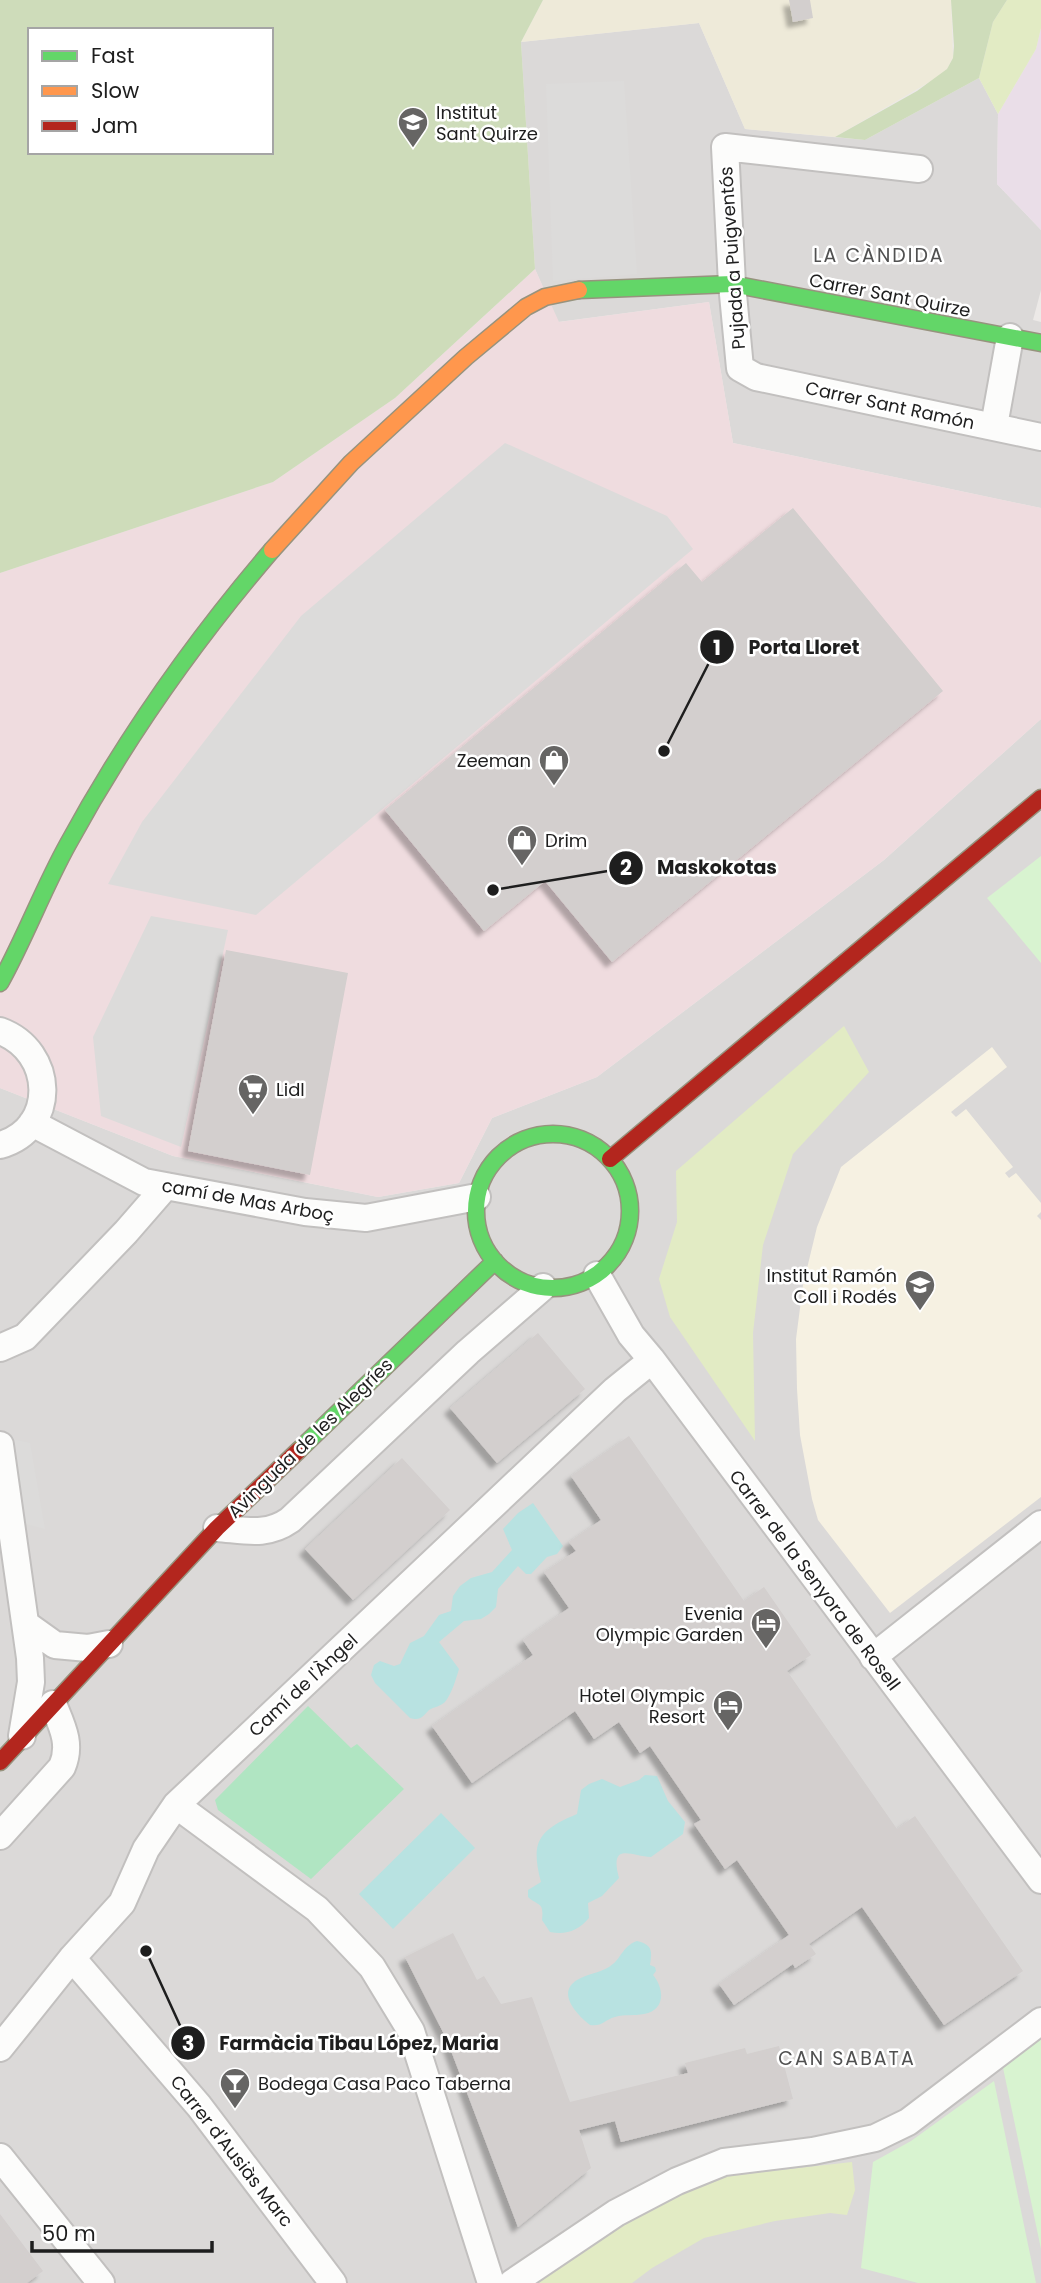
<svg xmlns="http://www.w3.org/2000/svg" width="1041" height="2283" font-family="Poppins,sans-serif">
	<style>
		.residential { fill: #dbd9d8 }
		.commercial { fill: #efdcdf }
		.industrial { fill: #eadee8 }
		.education { fill: #f6f1e2 }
		.farmland { fill: #eeead9 }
		.grass { fill: #e2ebc4 }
		.forest { fill: #cedcba; fill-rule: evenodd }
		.park { fill: #d8f3d0 }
		.pitch { fill: #b0e5c2 }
		.parking { fill: #dcdbda }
		.water { fill: #b8e2e1 }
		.building { fill: #d3cfce; filter: url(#shadow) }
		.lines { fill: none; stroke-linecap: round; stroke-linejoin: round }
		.street-casing { stroke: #c2c0bf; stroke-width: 30 }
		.fast-casing { stroke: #97937e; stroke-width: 19 }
		.slow-casing { stroke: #97937e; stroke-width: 19 }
		.jam-casing { stroke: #97937e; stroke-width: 19 }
		.street { stroke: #fcfcfb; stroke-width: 26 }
		.fast { stroke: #63d668; stroke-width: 16 }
		.slow { stroke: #ff974d; stroke-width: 16 }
		.jam { stroke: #b3261e; stroke-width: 16 }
		.labels { text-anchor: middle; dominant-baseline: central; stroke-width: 5; stroke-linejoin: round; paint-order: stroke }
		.poi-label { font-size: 18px; fill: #1e1e1e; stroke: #fff; text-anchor: start }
		.street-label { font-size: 18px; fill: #1e1e1e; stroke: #fff }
		.neighbourhood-label { font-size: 19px; letter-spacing: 2px; fill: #515151; stroke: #fff }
		.leader { fill: none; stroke: #1e1e1e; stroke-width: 2.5 }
		.callout-dot { fill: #1e1e1e; stroke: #fff; stroke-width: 2.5 }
		.mark-label { font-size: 21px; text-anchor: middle; font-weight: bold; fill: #fff }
		.callout-label { font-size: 19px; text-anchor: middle; font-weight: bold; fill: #1e1e1e; stroke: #fff; stroke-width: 5; stroke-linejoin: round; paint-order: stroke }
	</style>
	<defs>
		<filter id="shadow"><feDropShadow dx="-6" dy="6" stdDeviation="2" flood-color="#0004"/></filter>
	</defs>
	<rect width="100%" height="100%" fill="#ece9e7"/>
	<!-- residential -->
	<path class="residential" d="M 699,23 L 745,129 L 865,140 L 979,78 L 998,114 L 997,184 L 1041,230 L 1041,290 L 1033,320 L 1041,322 L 1041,508 L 733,443 L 709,302 L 558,322 L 535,269 L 521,42 Z
		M 1041,719 L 1041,2283 L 0,2283 L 0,1088 L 173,1156 L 378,1197 L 459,1183 L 492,1118 L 597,1077 L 884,860 Z"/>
	<!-- commercial -->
	<path class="commercial" d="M 535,269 L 559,322 L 709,302 L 733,443 L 1041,508 L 1041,719 L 884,860 L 597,1077 L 492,1118 L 459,1183 L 378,1197 L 173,1156 L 0,1088 L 0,573 L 273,482 L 395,398 Z"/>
	<!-- industrial -->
	<path class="industrial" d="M 1041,28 L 1041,230 L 997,184 L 998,114 L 1036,49 Z"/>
	<!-- education -->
	<path class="education" d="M 992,1047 L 1007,1067 L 951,1112 L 956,1117 L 966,1109 L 1013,1167 L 1005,1173 L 1009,1178 L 1016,1173 L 1041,1203 L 1041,1212 L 1037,1216 L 1041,1220 L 1041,1497 L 890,1613 L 818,1520 L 812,1499 L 800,1435 L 797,1389 L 796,1339 L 803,1285 L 817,1227 L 841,1167 Z"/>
	<!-- farmland -->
	<path class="farmland" d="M 543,0 L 951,0 L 953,58 L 947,69 L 938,77 L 835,137 L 745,129 L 699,23 L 521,42 Z"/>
	<!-- grass -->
	<path class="grass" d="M 1007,0 L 1041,0 L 1041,28 L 1036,49 L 998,114 L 979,78 L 993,22 Z
		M 844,1026 L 869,1072 L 793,1154 L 763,1245 L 753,1333 L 755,1441 L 670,1317 L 659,1279 L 677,1222 L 676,1171 Z
		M 852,2162 L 855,2190 L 847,2215 L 830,2213 L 775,2221 L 704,2238 L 652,2268 L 632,2283 L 533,2283 L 674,2191 L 727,2176 Z"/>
	<!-- forest -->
	<path class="forest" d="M 0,0 L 543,0 L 521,42 L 535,269 L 395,398 L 273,482 L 0,573 ZM 30,30 L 271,30 L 271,152 L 30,152 Z
		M 951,0 L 1007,0 L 993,22 L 979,78 L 865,140 L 835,137 L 917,91 L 947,69 L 953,58 L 954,46 Z"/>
	<!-- park -->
	<path class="park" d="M 1041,856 L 1041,963 L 987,898 Z
		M 1041,2036 L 1041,2249 L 1002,2063 Z
		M 994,2081 L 1036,2283 L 918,2283 L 861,2268 L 873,2162 L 911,2141 Z"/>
	<!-- pitch -->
	<path class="pitch" d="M 308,1706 L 351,1748 L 357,1744 L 404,1789 L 311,1879 L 218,1810 L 215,1800 Z"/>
	<!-- parking -->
	<path class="parking" d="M 624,81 L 637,274 L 553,281 L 546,84 Z
		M 505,443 L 667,516 L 693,549 L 256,915 L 108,884 L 142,822 L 301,616 Z
		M 151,916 L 228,930 L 181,1147 L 101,1116 L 93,1037 Z
		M 12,1439 L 30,1443 L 45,1529 L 26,1524 Z"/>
	<!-- water -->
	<path class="water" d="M 533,1503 L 563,1546 L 557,1554 L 547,1557 L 531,1574 L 526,1574 L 518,1566 L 498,1589 L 496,1607 L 489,1614 L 481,1619 L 464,1621 L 439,1642 L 459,1669 C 456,1679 452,1693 445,1702 C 441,1706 434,1707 429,1710 C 422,1717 421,1721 410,1718 L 375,1683 L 371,1675 L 374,1665 L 380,1661 L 394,1666 L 400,1664 L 410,1643 L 424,1636 L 439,1615 L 451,1611 L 453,1596 L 460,1586 L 471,1578 L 492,1572 L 512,1550 L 503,1529 L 518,1513 Z
		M 645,1775 L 657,1776 L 668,1801 L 685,1822 L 683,1834 L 651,1857 C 631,1856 609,1841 619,1878 L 602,1896 L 588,1903 L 589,1918 C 578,1931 566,1935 550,1932 L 542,1920 C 544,1901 539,1907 528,1897 L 528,1890 L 541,1882 C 530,1841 539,1830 577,1814 L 581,1790 L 589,1784 L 602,1779 L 620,1787 L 639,1780 Z
		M 441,1813 L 475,1848 L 393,1929 L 359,1894 Z
		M 637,1941 C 653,1945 652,1951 650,1965 L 655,1967 L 656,1971 L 653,1975 C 665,1989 665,2011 644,2014 C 634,2016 625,2014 615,2017 C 604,2020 602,2027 590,2025 C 577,2015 556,1993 577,1980 C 587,1974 599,1973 609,1967 C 621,1960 622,1946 637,1941 Z"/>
	<!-- building -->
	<path class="building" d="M 789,0 L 810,0 L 813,18 L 793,22 Z
		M 793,508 L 943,691 L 612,962 L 545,881 L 484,931 L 385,810 L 686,563 L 702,582 Z
		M 226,950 L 348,973 L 310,1175 L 188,1151 Z
		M 538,1333 L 585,1389 L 497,1463 L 450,1408 Z
		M 629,1436 L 744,1601 L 764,1587 L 811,1655 L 787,1671 L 897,1829 L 915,1816 L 1023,1971 L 944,2025 L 862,1907 L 809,1944 L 816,1954 L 795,1968 L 793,1964 L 734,2005 L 719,1984 L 789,1935 L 737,1860 L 725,1869 L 694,1824 L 701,1820 L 650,1746 L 640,1753 L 619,1722 L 594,1739 L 575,1711 L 472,1783 L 432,1726 L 533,1655 L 523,1640 L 569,1608 L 544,1572 L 576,1551 L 569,1542 L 601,1520 L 571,1476 Z
		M 402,1458 L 450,1510 L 353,1600 L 305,1549 Z
		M 453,1933 L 477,1980 L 484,1976 L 501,2004 L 532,1997 L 570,2102 L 688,2073 L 685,2063 L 745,2048 L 747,2054 L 779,2046 L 793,2099 L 621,2142 L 615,2121 L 579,2130 L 591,2168 L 518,2227 L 447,2040 L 405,1957 Z
		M 0,2214 L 43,2271 L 27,2283 L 0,2283 Z"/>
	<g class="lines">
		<!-- street casing -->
		<g class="street-casing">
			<path id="street" d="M 919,169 L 725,147 L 732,284 L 740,368 L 756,377 L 1041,437
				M 994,426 L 1010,337
				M 0,1031 C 55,1051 58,1129 0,1145
				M 32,1123 L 144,1182 L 305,1212 L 366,1218 L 477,1197
				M 597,1275 L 631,1335 L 652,1360 L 1041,1880
				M 0,1348 L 25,1337 L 126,1232 L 166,1186
				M 0,1445 L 30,1658 L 31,1682 L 22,1736
				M 217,1528 C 244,1530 266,1537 290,1520 L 468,1352 L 543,1287
				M 27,1625 L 55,1645 L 88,1648 L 109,1644
				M 873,1657 L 1041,1524
				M 176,1805 L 317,1909 L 372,1967 L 411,2031 L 491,2283
				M 0,1836 L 62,1767 C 72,1744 62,1726 53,1704
				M 72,1958 L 199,2106 L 333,2283
				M 0,2048 L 72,1958 L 122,1903 L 146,1849 L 176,1805 L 615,1390 L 652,1360
				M 0,2157 L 101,2283
				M 512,2283 L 616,2213 L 677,2181 L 724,2162 L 813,2151 L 875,2138 L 908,2122 L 1041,2021"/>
		</g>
		<!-- fast casing -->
		<g class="fast-casing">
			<path id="fast" d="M 579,290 L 732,284 L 1041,343
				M 0,983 C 25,938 43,889 68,844 C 125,739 194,641 272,550
				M476 1211a77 77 0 1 1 154 0a77 77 0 1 1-154 0Z
				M 299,1450 L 495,1261"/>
		</g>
		<!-- slow casing -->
		<g class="slow-casing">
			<path id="slow" d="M 272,550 L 351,463 L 466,357 L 526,307 L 545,297 L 579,290"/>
		</g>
		<!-- jam casing -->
		<g class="jam-casing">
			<path id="jam" d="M 610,1159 L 1041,798
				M 0,1762 L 217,1528 L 299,1450"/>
		</g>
		<!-- street -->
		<use href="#street" class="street"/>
		<!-- fast -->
		<use href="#fast" class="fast"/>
		<!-- slow -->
		<use href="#slow" class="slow"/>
		<!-- jam -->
		<use href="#jam" class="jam"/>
	</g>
	<!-- icons -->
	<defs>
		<g id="school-pin" transform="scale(1.575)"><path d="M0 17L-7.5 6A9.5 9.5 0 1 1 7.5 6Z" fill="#666564" stroke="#fff"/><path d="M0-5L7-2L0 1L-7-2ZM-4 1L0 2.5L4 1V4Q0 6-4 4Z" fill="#fff"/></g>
		<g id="shop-pin" transform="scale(1.575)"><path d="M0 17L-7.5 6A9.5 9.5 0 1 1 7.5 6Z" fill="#666564" stroke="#fff"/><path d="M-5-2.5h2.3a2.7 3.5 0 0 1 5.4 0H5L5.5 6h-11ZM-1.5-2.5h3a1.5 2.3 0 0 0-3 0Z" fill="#fff"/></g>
		<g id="supermarket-pin" transform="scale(1.575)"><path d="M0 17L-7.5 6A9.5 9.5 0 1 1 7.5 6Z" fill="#666564" stroke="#fff"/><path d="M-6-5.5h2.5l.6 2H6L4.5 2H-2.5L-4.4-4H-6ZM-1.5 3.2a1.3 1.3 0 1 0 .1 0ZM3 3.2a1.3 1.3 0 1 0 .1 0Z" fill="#fff"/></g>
		<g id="hotel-pin" transform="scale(1.575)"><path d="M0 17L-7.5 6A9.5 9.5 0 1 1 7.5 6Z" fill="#666564" stroke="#fff"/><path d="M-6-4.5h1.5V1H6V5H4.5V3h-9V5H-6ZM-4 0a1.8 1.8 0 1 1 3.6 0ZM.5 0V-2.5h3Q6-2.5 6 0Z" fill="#fff"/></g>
		<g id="bar-pin" transform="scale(1.575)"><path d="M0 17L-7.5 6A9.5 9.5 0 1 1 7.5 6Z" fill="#666564" stroke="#fff"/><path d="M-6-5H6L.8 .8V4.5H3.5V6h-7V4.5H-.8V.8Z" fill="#fff"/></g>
	</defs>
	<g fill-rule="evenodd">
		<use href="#school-pin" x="413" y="122"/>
		<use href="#shop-pin" x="554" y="760"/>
		<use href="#shop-pin" x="522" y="840"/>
		<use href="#supermarket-pin" x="253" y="1089"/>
		<use href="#school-pin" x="920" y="1285"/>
		<use href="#hotel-pin" x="766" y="1623"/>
		<use href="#hotel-pin" x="728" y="1705"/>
		<use href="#bar-pin" x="235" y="2083"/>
	</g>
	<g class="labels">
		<!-- poi labels -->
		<g class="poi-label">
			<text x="436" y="112">Institut<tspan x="436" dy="21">Sant Quirze</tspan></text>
			<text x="531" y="760" text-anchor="end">Zeeman</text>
			<text x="545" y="840">Drim</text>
			<text x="276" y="1089">Lidl</text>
			<text x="897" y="1275" text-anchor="end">Institut Ramón<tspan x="897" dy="21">Coll i Rodés</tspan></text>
			<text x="743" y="1613" text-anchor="end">Evenia<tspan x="743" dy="21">Olympic Garden</tspan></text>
			<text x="705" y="1695" text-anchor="end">Hotel Olympic<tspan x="705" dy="21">Resort</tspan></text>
			<text x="258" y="2083">Bodega Casa Paco Taberna</text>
		</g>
		<!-- street labels -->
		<g class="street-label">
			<text transform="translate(732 258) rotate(-94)">Pujada a Puigventós</text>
			<text transform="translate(890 295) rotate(11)">Carrer Sant Quirze</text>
			<text transform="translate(890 405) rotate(12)">Carrer Sant Ramón</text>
			<text transform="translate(248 1200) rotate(10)">camí de Mas Arboç</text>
			<text transform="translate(310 1438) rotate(-44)">Avinguda de les Alegríes</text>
			<text transform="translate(815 1580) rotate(53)">Carrer de la Senyora de Rosell</text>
			<text transform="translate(303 1685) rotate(-43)">Camí de l'Àngel</text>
			<text transform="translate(232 2151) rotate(52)">Carrer d'Ausiàs Marc</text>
		</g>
		<!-- neighbourhood labels -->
		<g class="neighbourhood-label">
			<text x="879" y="255">LA CÀNDIDA</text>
			<text x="847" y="2058">CAN SABATA</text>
		</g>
	</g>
	<!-- callouts -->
	<path class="leader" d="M664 751L717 647M493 890L626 868M146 1951L188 2043"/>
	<g class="callout-dot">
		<circle cx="664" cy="751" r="7"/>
		<circle cx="493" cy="890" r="7"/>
		<circle cx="146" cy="1951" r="7"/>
		<circle cx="717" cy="647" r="18"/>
		<circle cx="626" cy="868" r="18"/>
		<circle cx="188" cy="2043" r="18"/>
	</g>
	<g class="mark-label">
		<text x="717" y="655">1</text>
		<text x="626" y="875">2</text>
		<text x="188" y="2051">3</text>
	</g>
	<g class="callout-label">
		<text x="804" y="654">Porta Lloret</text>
		<text x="717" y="874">Maskokotas</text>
		<text x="359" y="2050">Farmàcia Tibau López, Maria</text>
	</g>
	<!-- legend -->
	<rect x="28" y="28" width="245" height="126" fill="#ffffff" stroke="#a5a5a5" stroke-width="2"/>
	<rect x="42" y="51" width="35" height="10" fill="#63d668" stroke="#a5a5a5" stroke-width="2"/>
	<text x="91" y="63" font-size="21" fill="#1e1e1e">Fast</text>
	<rect x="42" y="86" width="35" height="10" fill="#ff974d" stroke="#a5a5a5" stroke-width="2"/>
	<text x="91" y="98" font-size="21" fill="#1e1e1e">Slow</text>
	<rect x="42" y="121" width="35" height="10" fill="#b3261e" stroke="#a5a5a5" stroke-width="2"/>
	<text x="91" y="133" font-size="21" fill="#1e1e1e">Jam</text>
	<!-- scale -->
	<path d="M32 2241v10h180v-10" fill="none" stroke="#1e1e1e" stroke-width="3.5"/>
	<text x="42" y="2241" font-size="21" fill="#1e1e1e" stroke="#ffffff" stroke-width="5" paint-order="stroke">50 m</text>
</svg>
